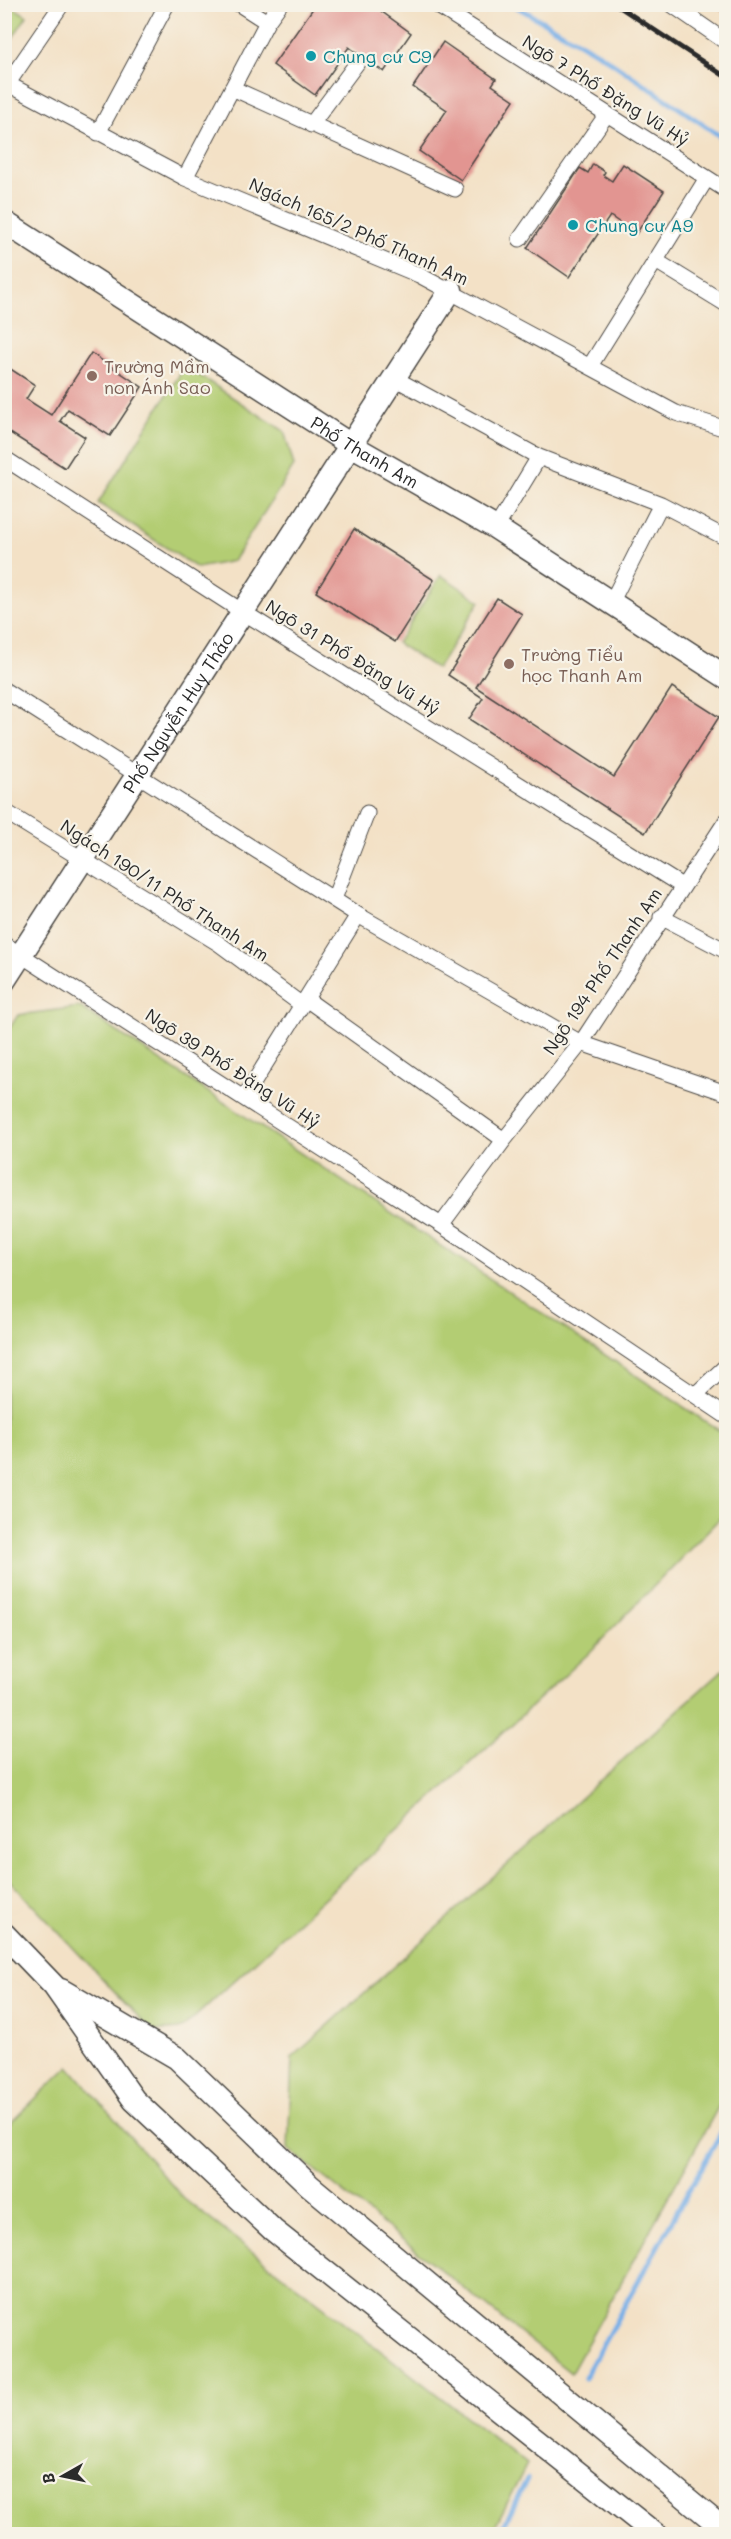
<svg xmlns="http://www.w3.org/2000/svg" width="731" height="2539" font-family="Mali,sans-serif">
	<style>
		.green { fill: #b3cd73; stroke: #6f7c4f; stroke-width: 1.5 }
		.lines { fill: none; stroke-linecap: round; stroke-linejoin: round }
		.stream { stroke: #77afe7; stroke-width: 5 }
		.building { fill: #e29591 }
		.street-casing { stroke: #494642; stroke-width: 17 }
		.secondary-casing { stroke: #494642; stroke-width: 25 }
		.street { stroke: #fff; stroke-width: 15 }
		.secondary { stroke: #fff; stroke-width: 22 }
		.rail { stroke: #2b2b2b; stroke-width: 4.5 }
		.culture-dot { fill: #0f9aa8; stroke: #f7f3e8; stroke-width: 2 }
		.education-dot { fill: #8d6e63; stroke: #f7f3e8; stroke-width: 2 }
		.labels { text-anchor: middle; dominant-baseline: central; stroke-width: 4.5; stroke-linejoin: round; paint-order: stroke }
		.culture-label { font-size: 18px; fill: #0d838f; stroke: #f7f3e8; text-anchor: start }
		.street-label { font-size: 18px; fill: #2b2b2b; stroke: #f7f3e8 }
		.education-label { font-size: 18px; fill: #785e54; stroke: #f7f3e8; text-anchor: start }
	</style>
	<rect width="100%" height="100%" fill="#f7f3e8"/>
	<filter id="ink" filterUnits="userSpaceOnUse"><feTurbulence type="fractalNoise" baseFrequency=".0167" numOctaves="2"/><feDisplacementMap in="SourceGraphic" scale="12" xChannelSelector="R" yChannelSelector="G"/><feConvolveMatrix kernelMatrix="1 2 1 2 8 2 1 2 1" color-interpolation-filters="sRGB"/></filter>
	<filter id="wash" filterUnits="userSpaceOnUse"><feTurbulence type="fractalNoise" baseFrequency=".008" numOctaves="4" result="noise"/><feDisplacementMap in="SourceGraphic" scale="24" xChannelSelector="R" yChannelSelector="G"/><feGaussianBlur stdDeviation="1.35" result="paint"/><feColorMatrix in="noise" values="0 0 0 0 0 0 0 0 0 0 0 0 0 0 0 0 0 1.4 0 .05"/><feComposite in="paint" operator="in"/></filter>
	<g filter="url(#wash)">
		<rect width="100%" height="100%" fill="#f3e1c6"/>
		<!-- green -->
		<path class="green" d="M 4,5 L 10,5 L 27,16 L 5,49 Z
			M 185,366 L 284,431 L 294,466 L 233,561 L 197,568 L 98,503 Z
			M 441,575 L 480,601 L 437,669 L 397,643 Z
			M 80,1007 L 726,1435 L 726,1512 L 588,1654 L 182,2029 L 152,2031 L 5,1876 L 5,1035 L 18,1015 Z
			M 726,1667 L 726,2093 L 571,2373 L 288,2149 L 292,2058 Z
			M 69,2066 L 184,2199 L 527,2464 L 491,2534 L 5,2534 L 5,2128 Z"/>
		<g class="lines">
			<!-- stream -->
			<path class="stream" d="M 512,4 L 601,55 L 726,140
				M 584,2378 L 726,2124
				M 500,2534 L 527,2479"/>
		</g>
		<g id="blocks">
			<!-- building -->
			<path class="building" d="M 316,4 L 371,4 L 411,33 L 384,72 L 349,47 L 315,95 L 273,65 Z
				M 712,5 L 726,5 L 726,14 Z
				M 443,42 L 496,79 L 492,85 L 514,100 L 461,180 L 419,151 L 447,110 L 413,87 Z
				M 593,164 L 605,172 L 603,175 L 612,181 L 623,164 L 664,191 L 636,234 L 610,216 L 569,277 L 527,248 L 580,168 L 588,173 Z
				M 91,353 L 142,387 L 110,436 L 68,409 L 60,421 L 85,437 L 65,468 L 4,429 L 4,368 L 6,366 L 35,385 L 26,399 L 51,415 Z
				M 354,529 L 434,580 L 395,642 L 316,592 Z
				M 497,598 L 522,614 L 476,687 L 614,777 L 672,687 L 719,717 L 645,833 L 469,719 L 483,698 L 448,675 Z"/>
		</g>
	</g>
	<g filter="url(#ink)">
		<use href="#blocks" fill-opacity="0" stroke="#494642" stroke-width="1.5"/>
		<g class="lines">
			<!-- street casing -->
			<g class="street-casing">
				<path id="street" d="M 239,4 L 267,22
					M 435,4 L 726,190
					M 671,4 L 726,42
					M 8,84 L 185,178 L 419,275 L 676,413 L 726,429
					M 232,88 L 455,189
					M 4,89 L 62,4
					M 311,125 L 357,63
					M 98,133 L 167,4
					M 185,178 L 267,22 L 280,4
					M 520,239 L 607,114
					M 656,261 L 726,304
					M 590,366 L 707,178
					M 394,378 L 539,457 L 661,504 L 726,538
					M 4,458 L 243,612 L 682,886
					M 496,528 L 539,457
					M 612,601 L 661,504
					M 4,690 L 358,915 L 581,1043 L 726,1093
					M 4,811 L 218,943 L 302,1005
					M 334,899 L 367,813
					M 661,917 L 726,951
					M 4,944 L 441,1225 L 726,1416
					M 306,999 L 504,1140
					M 244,1098 L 358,915
					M 441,1225 L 504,1140 L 581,1043 L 726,821
					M 695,1395 L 726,1366"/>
			</g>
			<!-- secondary casing -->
			<g class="secondary-casing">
				<g id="secondary">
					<path id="s1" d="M 4,222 L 351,445 L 496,528 L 726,677"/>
					<path id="s2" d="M 4,981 L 451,290"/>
					<path d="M 4,1934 L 54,1986 L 134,2100 L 273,2230 L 655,2534"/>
					<path d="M 61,1990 L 177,2058 L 309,2185 L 726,2531"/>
				</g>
			</g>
			<!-- street -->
			<use href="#street" class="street"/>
			<!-- secondary -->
			<use href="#secondary" class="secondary"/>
			<!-- rail -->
			<path class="rail" d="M 615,4 L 726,77"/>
		</g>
	</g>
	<!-- markers -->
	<g class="culture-dot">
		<circle cx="311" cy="56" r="6"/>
		<circle cx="573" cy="225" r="6"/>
	</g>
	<g class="education-dot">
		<circle cx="92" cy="376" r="6"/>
		<circle cx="509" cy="664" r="6"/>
	</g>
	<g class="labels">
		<!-- culture labels -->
		<g class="culture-label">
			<text x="323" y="56">Chung cư C9</text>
			<text x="585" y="225">Chung cư A9</text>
		</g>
		<!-- street labels -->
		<g class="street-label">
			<text transform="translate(606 90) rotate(32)">Ngõ 7 Phố Đặng Vũ Hỷ</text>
			<text transform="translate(359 231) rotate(24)">Ngách 165/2 Phố Thanh Am</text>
			<text stroke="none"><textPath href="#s1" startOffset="428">Phố Thanh Am</textPath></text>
			<text transform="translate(353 657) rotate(32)">Ngõ 31 Phố Đặng Vũ Hỷ</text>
			<text stroke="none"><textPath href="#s2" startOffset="320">Phố Nguyễn Huy Thảo</textPath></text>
			<text transform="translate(165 890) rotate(33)">Ngách 190/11 Phố Thanh Am</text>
			<text transform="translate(602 971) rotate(-56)">Ngõ 194 Phố Thanh Am</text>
			<text transform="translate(233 1068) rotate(33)">Ngõ 39 Phố Đặng Vũ Hỷ</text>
		</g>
		<!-- education labels -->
		<g class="education-label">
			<text x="104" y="366">Trường Mầm<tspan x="104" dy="21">non Ánh Sao</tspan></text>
			<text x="521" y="654">Trường Tiểu<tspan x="521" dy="21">học Thanh Am</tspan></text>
		</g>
	</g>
	<!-- margin -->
	<rect width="731" height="2539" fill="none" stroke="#f7f3e8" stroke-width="24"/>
	<!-- north arrow -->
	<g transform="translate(63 2476) rotate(261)" stroke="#f7f3e8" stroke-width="4.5" paint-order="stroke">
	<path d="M0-4.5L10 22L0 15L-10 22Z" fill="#2b2b2b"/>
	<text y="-9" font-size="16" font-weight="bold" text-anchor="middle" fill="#2b2b2b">B</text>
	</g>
</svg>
